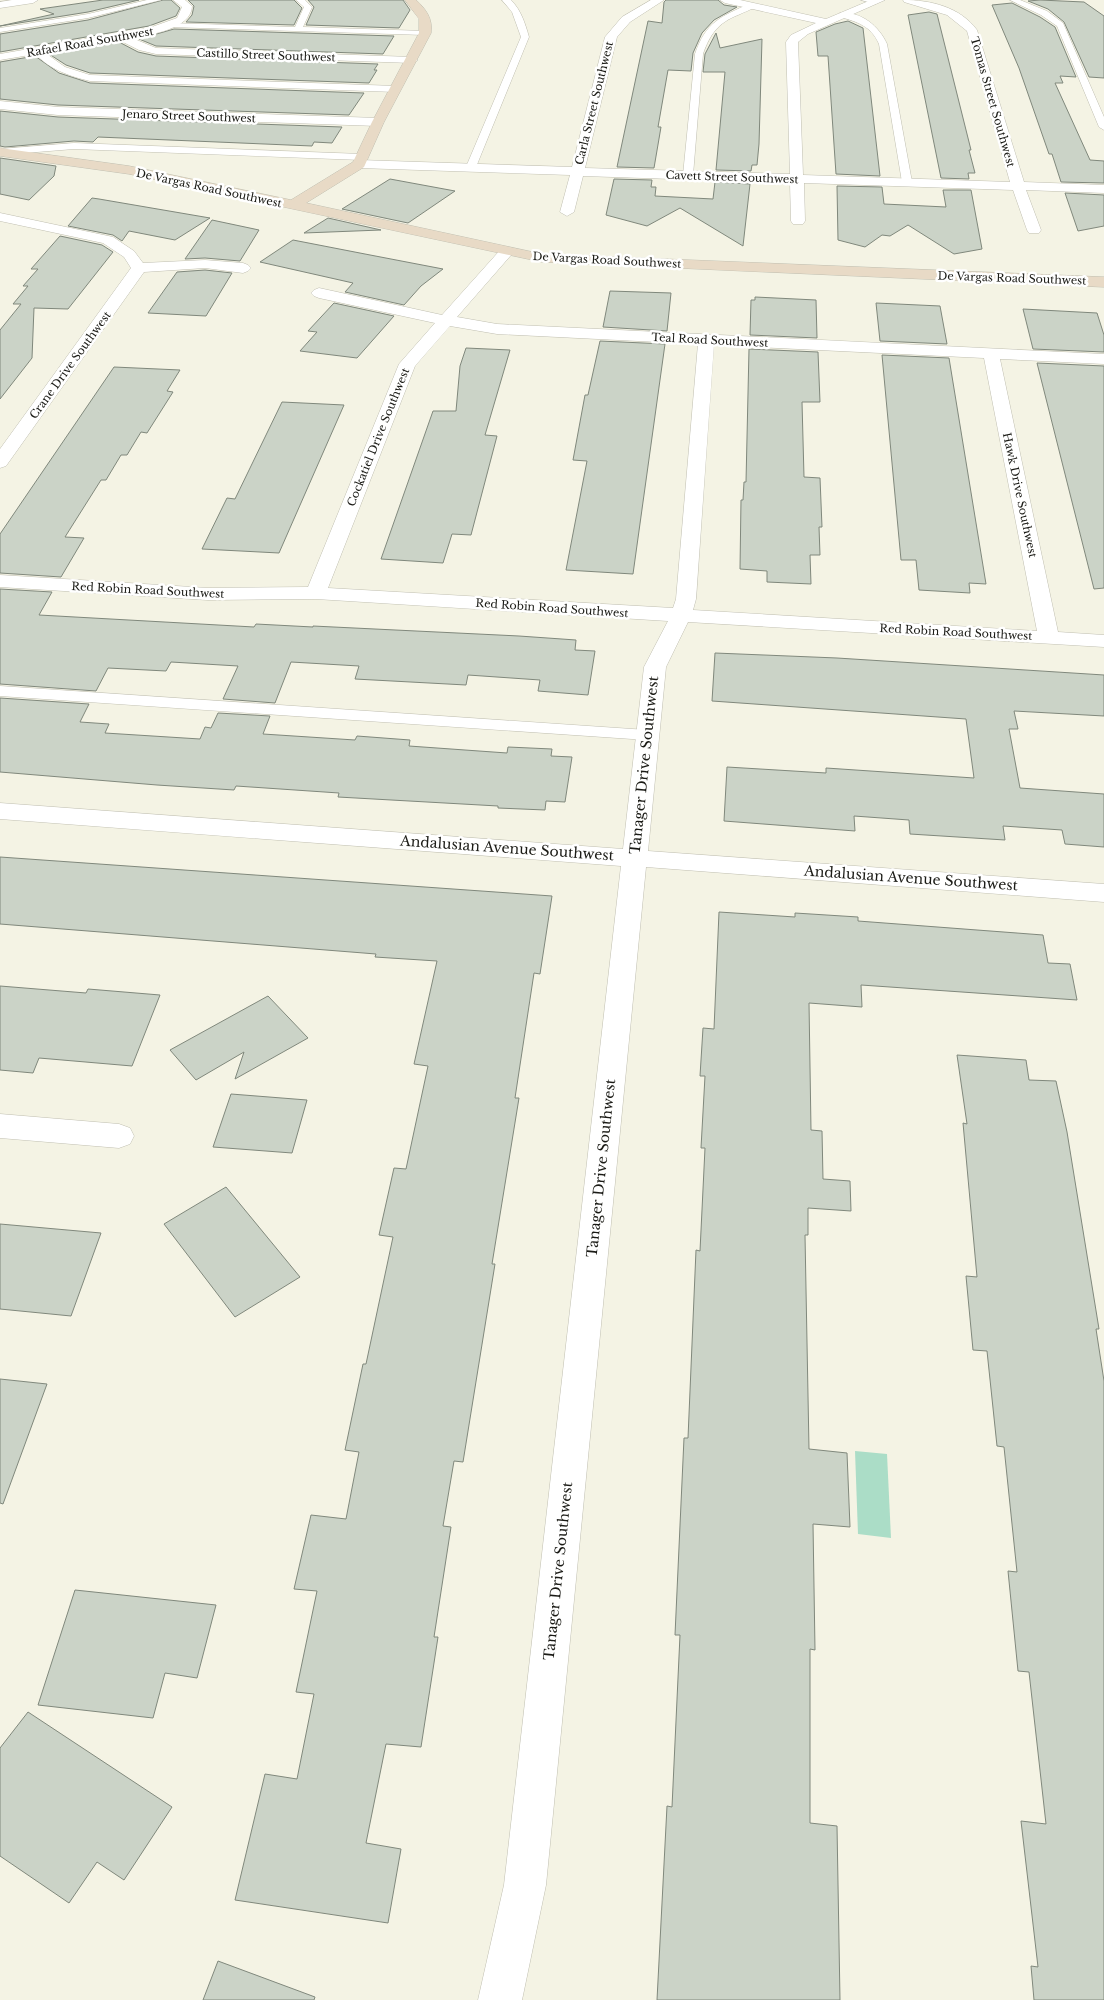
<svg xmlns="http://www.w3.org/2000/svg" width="1104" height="2000" font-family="'Libre Baskerville',serif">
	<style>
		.water { fill: #abddc7 }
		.building { fill: #cbd3c7; stroke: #80887c }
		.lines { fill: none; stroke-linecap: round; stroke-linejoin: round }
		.lane-casing { stroke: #c0bfb1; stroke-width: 1 }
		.street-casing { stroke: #c0bfb1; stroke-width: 1 }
		.secondary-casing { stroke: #c0bfb1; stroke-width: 1 }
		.lane { fill: #fff; fill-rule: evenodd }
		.street { fill: #fff; fill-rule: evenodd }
		.secondary { fill: #e8dac6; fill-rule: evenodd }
		.labels { text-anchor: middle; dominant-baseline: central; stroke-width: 5; stroke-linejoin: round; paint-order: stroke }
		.far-street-label { font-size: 11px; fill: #1b1b16; stroke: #fff }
		.street-label { font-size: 14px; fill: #1b1b16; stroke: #fff }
	</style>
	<rect width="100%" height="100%" fill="#f4f3e4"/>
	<!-- water -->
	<path class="water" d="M 855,1451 L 887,1454 L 891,1538 L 858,1534 Z"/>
	<!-- building -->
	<path class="building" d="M 103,0 L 139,0 L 88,12 L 0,26 L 54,14 L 40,9 Z
		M 163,0 L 171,0 L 180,8 L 176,16 L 149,26 L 0,52 L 0,34 L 88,20 Z
		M 188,0 L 294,0 L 302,8 L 294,25 L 186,22 L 192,15 L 194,6 Z
		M 308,0 L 403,0 L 410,10 L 399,28 L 306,25 L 314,7 Z
		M 666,0 L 718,0 L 724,5 L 737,7 L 714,20 L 702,33 L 693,53 L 691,71 L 668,70 L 658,127 L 661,127 L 654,168 L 617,167 L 648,21 L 662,23 L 664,2 Z
		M 1040,0 L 1084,2 L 1104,16 L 1104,78 L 1089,77 L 1064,22 L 1048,9 L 1028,1 Z
		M 1012,3 L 1040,17 L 1055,27 L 1076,77 L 1060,76 L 1063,83 L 1055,83 L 1090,160 L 1104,161 L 1104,183 L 1061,182 L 1052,154 L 1049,154 L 1019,68 L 992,5 Z
		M 929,12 L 937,14 L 971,150 L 969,150 L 975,173 L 968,173 L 969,179 L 941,178 L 908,15 Z
		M 848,21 L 863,28 L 880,176 L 836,174 L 828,56 L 818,56 L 816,32 L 835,24 Z
		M 174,29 L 394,36 L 383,54 L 156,46 L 139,39 Z
		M 716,33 L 720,48 L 762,39 L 759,144 L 757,165 L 752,165 L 751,171 L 716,170 L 725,72 L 703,72 L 705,54 Z
		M 119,42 L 138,52 L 156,56 L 378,64 L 374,70 L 377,70 L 369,83 L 90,73 L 66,65 L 49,54 Z
		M 35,56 L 59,73 L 90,83 L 364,93 L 349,115 L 58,105 L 0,99 L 0,62 Z
		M 0,111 L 58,117 L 342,127 L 332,143 L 314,142 L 312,146 L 98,137 L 93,142 L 74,141 L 5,147 L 0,146 Z
		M 0,158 L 56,166 L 54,176 L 29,200 L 0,194 Z
		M 390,179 L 455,191 L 408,223 L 342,209 Z
		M 614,179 L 652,180 L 651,187 L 656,187 L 655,196 L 713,199 L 715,182 L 750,184 L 743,246 L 680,208 L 647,226 L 606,215 Z
		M 837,186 L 882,187 L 884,204 L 946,207 L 943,190 L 971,190 L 982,249 L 954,254 L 908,225 L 890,236 L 882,235 L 865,247 L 838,240 Z
		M 1065,193 L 1104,195 L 1104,226 L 1078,231 Z
		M 92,198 L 99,199 L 210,218 L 175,240 L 129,231 L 122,241 L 113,235 L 68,226 Z
		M 328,218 L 381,230 L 304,233 Z
		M 212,220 L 259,230 L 240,261 L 205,258 L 185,259 Z
		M 60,236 L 102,245 L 113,252 L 68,309 L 34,308 L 32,358 L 0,399 L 0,330 L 21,304 L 13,304 L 28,286 L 23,286 L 38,269 L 31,269 Z
		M 293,240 L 365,254 L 443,269 L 421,286 L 404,305 L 345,292 L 353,283 L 260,262 Z
		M 205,270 L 232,273 L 206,316 L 148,313 L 177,272 Z
		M 610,291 L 671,293 L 667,331 L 603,327 Z
		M 755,297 L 816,300 L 817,338 L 750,335 L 751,300 L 755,300 Z
		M 334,303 L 394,316 L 357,358 L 300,351 L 317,332 L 308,331 Z
		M 876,303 L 940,306 L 947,344 L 880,341 Z
		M 1023,309 L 1097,313 L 1104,335 L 1104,352 L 1033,349 Z
		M 600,341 L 665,344 L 633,574 L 566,570 L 587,461 L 573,460 L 585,395 L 588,395 Z
		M 466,348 L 510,350 L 485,435 L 497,436 L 471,535 L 452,534 L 443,563 L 381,559 L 433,411 L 456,411 L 460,366 Z
		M 749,349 L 818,352 L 820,402 L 802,402 L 804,477 L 820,478 L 822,527 L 819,527 L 820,555 L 810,555 L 811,584 L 767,582 L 767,571 L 740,569 L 741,500 L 743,500 L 744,482 L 746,482 Z
		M 882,355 L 949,358 L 986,584 L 969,583 L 970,593 L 919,590 L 916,560 L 901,560 Z
		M 1037,363 L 1104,366 L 1104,588 L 1094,589 Z
		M 114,367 L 180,370 L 167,391 L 173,392 L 147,433 L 141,432 L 127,455 L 121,455 L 106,480 L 101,480 L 65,537 L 84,538 L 61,577 L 0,573 L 0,534 Z
		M 282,402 L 344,405 L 279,553 L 202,549 L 227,498 L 235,499 Z
		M 0,589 L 52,592 L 39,615 L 254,627 L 256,624 L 313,627 L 313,626 L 519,636 L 576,640 L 575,650 L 595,651 L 588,695 L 538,691 L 540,680 L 468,675 L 466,685 L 355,679 L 359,666 L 291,662 L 275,703 L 223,699 L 238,666 L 171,662 L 166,671 L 108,668 L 96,691 L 0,684 Z
		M 715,653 L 837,658 L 1104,675 L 1104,716 L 1014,711 L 1018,729 L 1009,729 L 1020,788 L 1104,794 L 1104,847 L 1065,844 L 1062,830 L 1003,826 L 1005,840 L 910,834 L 909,820 L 854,816 L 855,831 L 724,821 L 727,767 L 826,773 L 826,768 L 974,778 L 966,719 L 712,701 Z
		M 0,698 L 89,704 L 80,722 L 109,724 L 105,733 L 200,739 L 205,727 L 211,728 L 218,713 L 270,716 L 263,734 L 355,740 L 357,736 L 410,740 L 409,746 L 507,753 L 508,747 L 552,749 L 551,756 L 572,757 L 565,802 L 546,801 L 545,810 L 498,808 L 498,806 L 338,797 L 339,793 L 236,786 L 234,790 L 157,785 L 0,772 Z
		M 0,857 L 552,896 L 540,974 L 534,973 L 515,1098 L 519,1098 L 492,1264 L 495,1264 L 463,1462 L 454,1461 L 443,1526 L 451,1527 L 434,1637 L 438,1637 L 421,1747 L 386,1744 L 366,1843 L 401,1849 L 388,1923 L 235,1900 L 265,1774 L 297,1779 L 314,1694 L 296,1692 L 317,1591 L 294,1589 L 311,1515 L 346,1519 L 359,1452 L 345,1450 L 363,1364 L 366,1364 L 393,1237 L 379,1235 L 394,1168 L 406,1169 L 428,1066 L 414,1064 L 437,961 L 375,957 L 376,954 L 0,924 Z
		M 719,912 L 795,917 L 795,913 L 858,917 L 858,921 L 1043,935 L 1048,963 L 1070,964 L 1077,1000 L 861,985 L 862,1007 L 809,1003 L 811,1130 L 822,1131 L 823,1179 L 850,1181 L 851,1211 L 808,1208 L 808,1235 L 805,1235 L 809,1449 L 847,1453 L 850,1527 L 813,1524 L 815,1650 L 810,1649 L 810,1823 L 837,1826 L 840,2000 L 657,2000 L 667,1806 L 672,1807 L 680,1635 L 675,1635 L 684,1438 L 688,1438 L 696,1250 L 700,1251 L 705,1148 L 701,1148 L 705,1076 L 700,1076 L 703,1028 L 714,1029 Z
		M 0,986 L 86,993 L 88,989 L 160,995 L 132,1066 L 39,1058 L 33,1073 L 0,1070 Z
		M 268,996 L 308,1038 L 235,1079 L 244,1052 L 196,1080 L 170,1050 Z
		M 957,1055 L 1026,1060 L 1029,1080 L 1056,1081 L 1067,1132 L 1099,1329 L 1096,1329 L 1104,1381 L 1104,2000 L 1034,2000 L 1031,1966 L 1038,1967 L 1021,1821 L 1046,1824 L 1029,1672 L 1018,1671 L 1008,1571 L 1017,1572 L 1004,1447 L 997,1446 L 987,1351 L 973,1350 L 966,1276 L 977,1277 L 963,1123 L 967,1124 Z
		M 231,1094 L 307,1100 L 292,1153 L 213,1147 Z
		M 226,1187 L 300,1277 L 235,1317 L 164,1224 Z
		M 0,1224 L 101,1233 L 71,1316 L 0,1309 Z
		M 0,1379 L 47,1384 L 3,1504 L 0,1503 Z
		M 75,1590 L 216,1605 L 197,1678 L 165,1673 L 153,1718 L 38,1705 Z
		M 28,1712 L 172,1807 L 124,1880 L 97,1862 L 69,1903 L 0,1856 L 0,1748 Z
		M 218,1961 L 315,1997 L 314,2000 L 203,2000 Z"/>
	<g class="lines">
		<!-- lane casing -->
		<g class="lane-casing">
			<path id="lane" d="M 147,0 L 161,0 L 88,18 L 0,32 L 0,28 L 88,14 Z
				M 296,0 L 305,0 L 312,7 L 303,27 L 425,31 L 429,33 L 425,35 L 169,27 L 165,25 L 169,23 L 295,27 L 304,7 Z
				M 502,0 L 511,0 C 521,10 525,23 529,37 L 476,167 L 471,170 L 466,167 L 521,37 L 512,12 Z
				M 861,0 L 876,0 L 879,2 L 875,4 Z
				M 1010,0 L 1020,0 L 1047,11 L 1063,23 L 1104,117 L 1104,130 L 1099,127 L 1057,26 L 1041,15 Z
				M 749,4 L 756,6 C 751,10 744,12 738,15 C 718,23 710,34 703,54 L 693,175 L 691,177 L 685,177 L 683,175 L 695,54 C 706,22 720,17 749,4 Z
				M 840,13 C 861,11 879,26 887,44 L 912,182 L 910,184 L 907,185 L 902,182 L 879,44 C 871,26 858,22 840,17 Z
				M 35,50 L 41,50 L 65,67 L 90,75 L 396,86 L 400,89 L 396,92 L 90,81 C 69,76 48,69 34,52 Z
				M 74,143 L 362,154 L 367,157 L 362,160 L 74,149 L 0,155 L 0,149 Z
				M 0,686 L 647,730 L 653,731 L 655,735 L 653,739 L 647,740 L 0,696 Z"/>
		</g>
		<!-- street casing -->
		<g class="street-casing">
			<path id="street" d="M 12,0 L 38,0 L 33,3 L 0,8 L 0,2 Z
				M 173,0 L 185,0 L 192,6 C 192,29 149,35 132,38 L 156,48 L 412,57 L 418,60 L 412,63 L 156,54 L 139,50 L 119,40 L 0,60 L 0,54 L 149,28 L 177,18 L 182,7 Z
				M 651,0 L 664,0 L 630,22 L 617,37 L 585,168 L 790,174 L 786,42 L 791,35 L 816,23 L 725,3 L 720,0 L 740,0 L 826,19 L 871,0 L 885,0 L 808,34 L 798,42 L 803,175 L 1010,182 L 967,31 L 947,15 L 904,2 L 903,0 C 931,0 960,7 977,30 L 1024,182 L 1104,185 L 1104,193 L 1026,190 L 1041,230 L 1039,233 L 1029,233 L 1027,230 L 1013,190 L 804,183 L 805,221 L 803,224 L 793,224 L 791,221 L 790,183 L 583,176 L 574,212 L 567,216 L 560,212 L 570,175 L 359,168 L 352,164 L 359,160 L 572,167 L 605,37 L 622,17 Z
				M 0,101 L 58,107 L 378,118 L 384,122 L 378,126 L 58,115 L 0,109 Z
				M 0,213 L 113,237 L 134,251 L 143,263 L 205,260 L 243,263 L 248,265 L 251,268 L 248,271 L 243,273 L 205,268 L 144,272 L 6,466 L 0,468 L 0,449 L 131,268 L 124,257 L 103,243 L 0,221 Z
				M 507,247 L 512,248 L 514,251 L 512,254 L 457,317 L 497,324 L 1104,354 L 1104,364 L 1000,359 L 1058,632 L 1104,635 L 1104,647 L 688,622 L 666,667 L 648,851 L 1104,884 L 1104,902 L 646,867 L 546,1885 L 522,2000 L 478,2000 L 504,1885 L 621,866 L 0,819 L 0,803 L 623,849 L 644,667 L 668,621 L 316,599 L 208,600 L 0,587 L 0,575 L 208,588 L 308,587 L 399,364 L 435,323 L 319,298 L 314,296 L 311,293 L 314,290 L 319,288 L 442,315 L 502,248 ZM 450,326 L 497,334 L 698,344 L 676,599 L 673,608 L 328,588 L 415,366 ZM 714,345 L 984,358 L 1037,631 L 693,610 L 696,599 Z
				M 0,1114 L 119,1124 L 130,1128 L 134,1136 L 130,1144 L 119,1148 L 0,1138 Z"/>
		</g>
		<!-- secondary casing -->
		<g class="secondary-casing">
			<path id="secondary" d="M 405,0 L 416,0 C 426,9 433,19 431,33 L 384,122 L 364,167 L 306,203 L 542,254 L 1104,277 L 1104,287 L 542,262 L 129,174 L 0,156 L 0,148 L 129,166 L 291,200 L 353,162 L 372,122 L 419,33 L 419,19 Z"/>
		</g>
		<!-- lane -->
		<use href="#lane" class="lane"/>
		<!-- street -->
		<use href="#street" class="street"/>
		<!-- secondary -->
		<use href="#secondary" class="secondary"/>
	</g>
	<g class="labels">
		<!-- far-street labels -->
		<g class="far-street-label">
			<text transform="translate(90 42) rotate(-10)">Rafael Road Southwest</text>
			<text transform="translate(266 55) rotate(2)">Castillo Street Southwest</text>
			<text transform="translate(993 102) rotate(74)">Tomas Street Southwest</text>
			<text transform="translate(594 103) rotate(-76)">Carla Street Southwest</text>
			<text transform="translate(189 116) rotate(2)">Jenaro Street Southwest</text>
			<text transform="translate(732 177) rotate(2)">Cavett Street Southwest</text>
			<text transform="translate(209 188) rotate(12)">De Vargas Road Southwest</text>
			<text transform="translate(607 260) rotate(3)">De Vargas Road Southwest</text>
			<text transform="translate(1012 278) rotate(2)">De Vargas Road Southwest</text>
			<text transform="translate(710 340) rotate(3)">Teal Road Southwest</text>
			<text transform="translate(70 365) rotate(-54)">Crane Drive Southwest</text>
			<text transform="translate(378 437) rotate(-68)">Cockatiel Drive Southwest</text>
			<text transform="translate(1020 495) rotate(78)">Hawk Drive Southwest</text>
			<text transform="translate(148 590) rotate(3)">Red Robin Road Southwest</text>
			<text transform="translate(552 608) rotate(4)">Red Robin Road Southwest</text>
			<text transform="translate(956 632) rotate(3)">Red Robin Road Southwest</text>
		</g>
		<!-- street labels -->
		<g class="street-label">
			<text transform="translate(644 765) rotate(-84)">Tanager Drive Southwest</text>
			<text transform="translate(507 848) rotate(4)">Andalusian Avenue Southwest</text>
			<text transform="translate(911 878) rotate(4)">Andalusian Avenue Southwest</text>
			<text transform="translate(601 1168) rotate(-84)">Tanager Drive Southwest</text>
			<text transform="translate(558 1571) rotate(-84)">Tanager Drive Southwest</text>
		</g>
	</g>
</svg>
